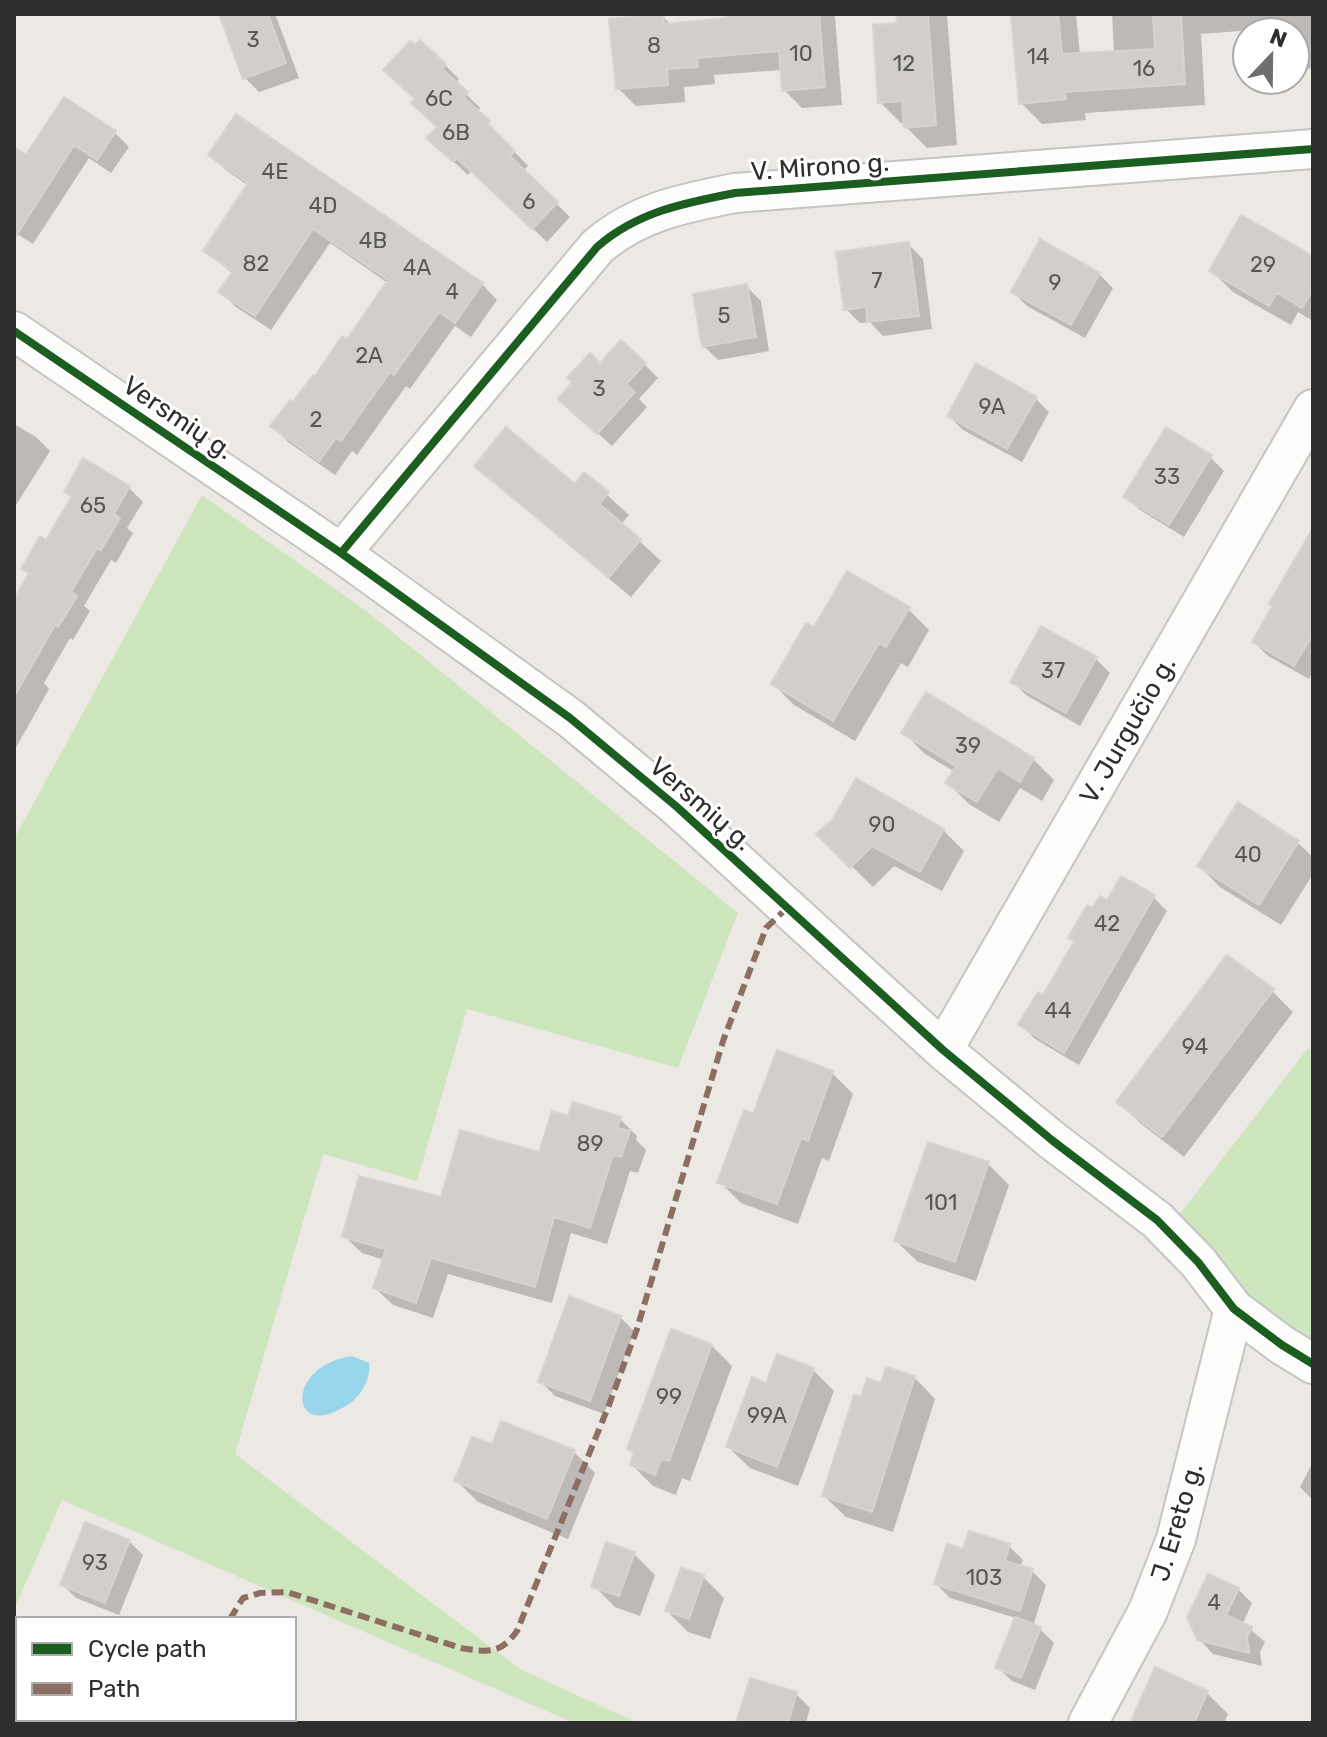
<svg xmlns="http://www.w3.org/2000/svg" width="1327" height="1737" font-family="Rubik,sans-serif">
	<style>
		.green { fill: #cee6be }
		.water { fill: #99d6ec }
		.shadow { fill: #0003 }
		.building { fill: #d1cecb; stroke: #d7d4d0; stroke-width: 2 }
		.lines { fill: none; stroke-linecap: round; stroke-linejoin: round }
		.minor-casing { stroke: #c5c4c5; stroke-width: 42 }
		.minor { stroke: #fcfcfb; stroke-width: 38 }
		.quiet { stroke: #8d6e63; stroke-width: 6; stroke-dasharray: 12 6; stroke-linecap: butt }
		.cycleway-casing { stroke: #fff; stroke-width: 13 }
		.cycleway { stroke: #1b5e20; stroke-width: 8 }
		.labels { text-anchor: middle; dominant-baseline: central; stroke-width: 6; stroke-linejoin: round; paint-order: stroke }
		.number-label { font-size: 22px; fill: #585857 }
		.street-label { font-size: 26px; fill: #2e2e2e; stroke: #fff }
	</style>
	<rect width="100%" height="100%" fill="#ece8e4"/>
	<!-- green -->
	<path class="green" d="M 202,495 L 369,613 L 738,913 L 678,1068 L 467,1009 L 417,1181 L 323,1154 L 235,1454 L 520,1669 L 638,1723 L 574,1723 L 62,1500 L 14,1610 L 14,839 Z
		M 1308,1048 L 1313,1051 L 1313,1341 L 1250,1300 L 1179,1215 Z"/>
	<!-- water -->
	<path class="water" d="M 352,1356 L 369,1363 C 371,1376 364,1389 356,1398 C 352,1403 346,1406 340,1409 C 291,1437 285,1366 352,1356 Z"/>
	<!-- shadow -->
	<path class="shadow" d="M 221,14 L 275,14 L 299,78 L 259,92 L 245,78 Z
		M 729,14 L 832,14 L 835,17 L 842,105 L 802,108 L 784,90 L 782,70 L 714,75 L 715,84 L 684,87 L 685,102 L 636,106 L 618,88 L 662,16 L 672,26 L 729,20 Z
		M 898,14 L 947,14 L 957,145 L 927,148 L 906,127 L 906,123 L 901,123 L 880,102 L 899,25 Z
		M 1013,14 L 1076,14 L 1080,55 L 1114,53 L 1112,14 L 1313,14 L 1313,68 L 1295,70 L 1295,32 L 1267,32 L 1266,29 L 1201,34 L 1205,105 L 1085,113 L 1086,120 L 1042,124 L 1021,103 Z
		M 445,65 L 459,79 L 455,83 L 480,108 L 476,112 L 528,166 L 523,171 L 570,217 L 547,242 L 473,170 L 468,175 L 443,152 L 439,127 L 414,103 Z
		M 115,133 L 129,147 L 111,173 L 89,158 L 33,244 L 14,232 L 14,149 L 27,157 Z
		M 211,155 L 482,284 L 497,300 L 471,337 L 455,326 L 410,389 L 406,386 L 357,455 L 352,451 L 335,475 L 288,442 L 273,426 L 347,342 L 388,283 L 330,243 L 271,330 L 236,307 L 221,292 L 233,274 L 206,250 L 249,186 L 226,170 Z
		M 909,245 L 923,259 L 932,329 L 883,336 L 870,322 L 860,323 L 846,309 Z
		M 1313,259 L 1313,321 L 1298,312 L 1291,325 L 1233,292 L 1212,271 Z
		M 1099,274 L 1113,288 L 1085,338 L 1027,306 L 1013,292 Z
		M 747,287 L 761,301 L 769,351 L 718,360 L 704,346 Z
		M 644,364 L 658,378 L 639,399 L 647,407 L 612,446 L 574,412 L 601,365 Z
		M 1035,398 L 1049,412 L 1022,462 L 963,430 L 949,416 Z
		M 14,424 L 36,437 L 50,451 L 14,508 Z
		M 1210,457 L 1224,471 L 1184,537 L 1140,510 L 1126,496 Z
		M 477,465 L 575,486 L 585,475 L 629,515 L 621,524 L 661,561 L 631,597 L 498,486 Z
		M 129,488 L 143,502 L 127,528 L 133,533 L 116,563 L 111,560 L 84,606 L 90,611 L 73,640 L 70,638 L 44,683 L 49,689 L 14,751 L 14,602 L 30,575 L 24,569 L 47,542 L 73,498 L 67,491 Z
		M 1313,530 L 1313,671 L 1309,679 L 1268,656 L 1254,642 Z
		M 908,609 L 929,630 L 908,667 L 901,663 L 855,741 L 794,705 L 773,684 L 815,630 Z
		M 1042,628 L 1096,659 L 1110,673 L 1080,726 L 1026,695 L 1012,681 Z
		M 904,733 L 1033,759 L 1054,780 L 1042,801 L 1020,788 L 999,822 L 969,804 L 948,783 L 955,772 L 925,754 Z
		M 1238,805 L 1298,843 L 1313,857 L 1313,874 L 1281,925 L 1220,887 L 1199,866 Z
		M 943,830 L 964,851 L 942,891 L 894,866 L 873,887 L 819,834 Z
		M 1153,897 L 1167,911 L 1079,1065 L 1035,1039 L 1021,1025 L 1044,998 L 1093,911 L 1108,902 Z
		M 1272,991 L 1293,1012 L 1184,1157 L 1140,1123 L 1119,1102 Z
		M 832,1073 L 853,1094 L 829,1161 L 822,1158 L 798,1224 L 741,1203 L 720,1182 L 754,1116 Z
		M 570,1118 L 620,1119 L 637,1136 L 636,1140 L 646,1150 L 638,1173 L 630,1171 L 607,1244 L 571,1233 L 552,1303 L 448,1274 L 433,1318 L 393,1305 L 375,1288 L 385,1260 L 362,1253 L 344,1236 L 442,1200 L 540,1155 Z
		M 988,1164 L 1009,1185 L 976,1281 L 918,1262 L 896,1241 Z
		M 620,1317 L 634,1331 L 604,1414 L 555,1396 L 541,1382 Z
		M 711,1345 L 732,1366 L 690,1481 L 682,1478 L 676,1495 L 653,1486 L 632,1465 L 636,1455 L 629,1449 Z
		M 813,1370 L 834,1391 L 798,1486 L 750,1468 L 728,1447 L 767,1385 Z
		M 914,1377 L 935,1399 L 893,1532 L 846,1517 L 824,1496 L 862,1400 L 882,1386 Z
		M 493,1447 L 574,1452 L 595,1473 L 568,1539 L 478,1502 L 457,1481 Z
		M 1313,1462 L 1313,1500 L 1300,1487 Z
		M 129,1541 L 143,1555 L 119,1615 L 76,1598 L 62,1584 Z
		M 608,1545 L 634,1554 L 655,1575 L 640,1616 L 615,1607 L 594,1586 Z
		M 1009,1546 L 1023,1560 L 1020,1567 L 1032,1571 L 1046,1585 L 1033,1626 L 1040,1629 L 1054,1643 L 1035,1690 L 1012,1681 L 997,1667 L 1016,1618 L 950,1598 L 936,1584 L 965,1551 Z
		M 703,1577 L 724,1598 L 710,1639 L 688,1632 L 667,1611 Z
		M 1238,1589 L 1252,1603 L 1243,1623 L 1265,1642 L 1260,1652 L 1262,1666 L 1213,1654 L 1199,1639 Z
		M 1207,1693 L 1228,1714 L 1224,1723 L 1132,1723 Z
		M 796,1694 L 810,1708 L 806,1723 L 738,1723 Z"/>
	<!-- building -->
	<path class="building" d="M 219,14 L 268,14 L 286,63 L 243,79 Z
		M 663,14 L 664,24 L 727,18 L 727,14 L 819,14 L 825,87 L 782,91 L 779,51 L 697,58 L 698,67 L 667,69 L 668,85 L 616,89 L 609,19 Z
		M 896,14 L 928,14 L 936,125 L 904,128 L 902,101 L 878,103 L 873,25 L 897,23 Z
		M 1011,14 L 1058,14 L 1062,54 L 1155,49 L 1153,14 L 1181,14 L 1185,84 L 1065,92 L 1066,99 L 1019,104 Z
		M 420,40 L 446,64 L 442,69 L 468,92 L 463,97 L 490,121 L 488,124 L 515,151 L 510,156 L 558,202 L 532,229 L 457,158 L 453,162 L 426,138 L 437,127 L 411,103 L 415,99 L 383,70 L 410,41 L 415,45 Z
		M 64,97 L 116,131 L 97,160 L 74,145 L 14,239 L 14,147 L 26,155 Z
		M 236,114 L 483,283 L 455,323 L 439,312 L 394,375 L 390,372 L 341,441 L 336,438 L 319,461 L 270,426 L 290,400 L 293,402 L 313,375 L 315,376 L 342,336 L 347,339 L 388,280 L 313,229 L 255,316 L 218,292 L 233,271 L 203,251 L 248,183 L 208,155 Z
		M 1241,215 L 1313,256 L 1313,290 L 1302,308 L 1277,293 L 1269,306 L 1209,271 Z
		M 1040,239 L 1100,273 L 1071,325 L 1011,292 Z
		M 909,242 L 919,316 L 867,322 L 866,307 L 844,310 L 836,252 Z
		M 747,284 L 756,337 L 702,347 L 693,294 Z
		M 621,340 L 646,363 L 626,384 L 635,392 L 597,434 L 558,399 L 572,382 L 567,378 L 590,353 L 600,363 Z
		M 976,363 L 1037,397 L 1007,449 L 947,416 Z
		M 506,427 L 575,484 L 584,472 L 609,492 L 599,504 L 641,539 L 609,577 L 474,466 Z
		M 1166,427 L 1212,455 L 1169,525 L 1123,497 Z
		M 83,458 L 130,486 L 114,514 L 120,518 L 101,550 L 97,548 L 71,592 L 77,596 L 58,627 L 55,625 L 14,697 L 14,599 L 29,573 L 21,569 L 40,536 L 46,540 L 72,496 L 64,492 Z
		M 1313,528 L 1313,634 L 1294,666 L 1252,642 L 1272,606 L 1269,604 Z
		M 847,571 L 910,607 L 886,647 L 879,643 L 833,721 L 771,684 L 806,623 L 814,627 Z
		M 1041,626 L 1097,657 L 1066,713 L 1010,682 Z
		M 926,692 L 1034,758 L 1020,782 L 998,768 L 977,802 L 945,783 L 956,766 L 901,733 Z
		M 856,778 L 944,829 L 920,872 L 872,846 L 850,868 L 816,834 L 833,819 Z
		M 1238,802 L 1299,841 L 1259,905 L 1197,866 Z
		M 1121,876 L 1155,895 L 1064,1053 L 1018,1025 L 1038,992 L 1043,995 L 1074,942 L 1068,938 L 1087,905 L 1093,908 L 1100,896 L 1107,900 Z
		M 1227,955 L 1274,989 L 1162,1137 L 1116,1102 Z
		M 777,1050 L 833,1071 L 808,1141 L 801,1138 L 777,1204 L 717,1183 L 744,1110 L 753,1114 Z
		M 573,1102 L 621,1117 L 617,1128 L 630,1131 L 621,1157 L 613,1155 L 590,1228 L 554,1217 L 535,1287 L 431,1258 L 416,1303 L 373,1288 L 386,1249 L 342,1237 L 359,1176 L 441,1197 L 460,1130 L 539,1152 L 552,1111 L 568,1116 Z
		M 928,1142 L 989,1162 L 955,1262 L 894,1241 Z
		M 569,1296 L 621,1316 L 590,1401 L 538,1382 Z
		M 671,1329 L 712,1344 L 669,1461 L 661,1459 L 655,1475 L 630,1465 L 634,1452 L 627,1449 Z
		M 777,1354 L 814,1368 L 777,1467 L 726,1447 L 752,1377 L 766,1383 Z
		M 886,1367 L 915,1376 L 872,1512 L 822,1496 L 854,1395 L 861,1397 L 867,1378 L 881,1383 Z
		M 501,1421 L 575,1450 L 547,1519 L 454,1481 L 472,1437 L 492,1444 Z
		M 85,1522 L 130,1540 L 105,1603 L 60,1585 Z
		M 969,1531 L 1010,1544 L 1005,1561 L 1033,1569 L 1020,1611 L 934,1584 L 947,1544 L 963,1549 Z
		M 606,1542 L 635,1552 L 619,1596 L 591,1587 Z
		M 681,1568 L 704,1575 L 689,1619 L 665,1611 Z
		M 1208,1574 L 1239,1588 L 1226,1615 L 1252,1627 L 1247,1637 L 1249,1653 L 1197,1640 L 1187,1617 Z
		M 1015,1617 L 1041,1627 L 1021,1678 L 995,1668 Z
		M 1155,1667 L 1208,1691 L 1194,1723 L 1130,1723 Z
		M 750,1678 L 797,1692 L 788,1723 L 736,1723 Z"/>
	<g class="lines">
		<!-- minor casing -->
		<g class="minor-casing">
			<path id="minor" d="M 14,331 L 341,553 L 570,718 L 677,807 L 943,1050 L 1053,1141 L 1157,1220 L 1198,1262 L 1234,1309 L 1282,1345 L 1313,1364
				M 341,553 L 597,247 C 637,212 684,203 735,193 L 1313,149
				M 943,1050 L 1313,409
				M 1088,1723 L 1148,1611 L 1176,1539 L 1234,1309"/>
		</g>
		<!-- minor -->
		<use href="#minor" class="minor"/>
		<!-- quiet -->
		<path class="quiet" d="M 230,1619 L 243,1598 L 260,1593 L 287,1592 L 461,1648 C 487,1652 500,1655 517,1631 L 609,1405 L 637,1329 L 723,1041 L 766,928 L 787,908
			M 184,1723 L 186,1719"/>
		<!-- cycleway casing -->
		<g class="cycleway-casing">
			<path id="cycleway" d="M 14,331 L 341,553 L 570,718 L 677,807 L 943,1050 L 1053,1141 L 1157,1220 L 1198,1262 L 1234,1309 L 1282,1345 L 1313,1364
				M 341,553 L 597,247 C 637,212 684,203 735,193 L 1313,149"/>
		</g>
		<!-- cycleway -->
		<use href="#cycleway" class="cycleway"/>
	</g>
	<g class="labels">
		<!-- number labels -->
		<g class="number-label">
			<text x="253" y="39">3</text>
			<text x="654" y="45">8</text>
			<text x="801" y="53">10</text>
			<text x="1038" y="56">14</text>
			<text x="904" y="63">12</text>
			<text x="1144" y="68">16</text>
			<text x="439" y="98">6C</text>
			<text x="456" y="132">6B</text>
			<text x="275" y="171">4E</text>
			<text x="529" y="201">6</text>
			<text x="323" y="205">4D</text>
			<text x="373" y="240">4B</text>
			<text x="256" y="263">82</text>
			<text x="1263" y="264">29</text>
			<text x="417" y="267">4A</text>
			<text x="877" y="280">7</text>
			<text x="1055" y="282">9</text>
			<text x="452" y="291">4</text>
			<text x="724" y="315">5</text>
			<text x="369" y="355">2A</text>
			<text x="599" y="388">3</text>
			<text x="992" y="406">9A</text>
			<text x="316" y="419">2</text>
			<text x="1167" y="476">33</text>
			<text x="93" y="505">65</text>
			<text x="1053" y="670">37</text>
			<text x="968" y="745">39</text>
			<text x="882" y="824">90</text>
			<text x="1248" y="854">40</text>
			<text x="1107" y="923">42</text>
			<text x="1058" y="1010">44</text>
			<text x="1195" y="1046">94</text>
			<text x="590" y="1143">89</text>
			<text x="941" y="1202">101</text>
			<text x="669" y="1396">99</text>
			<text x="767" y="1415">99A</text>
			<text x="95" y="1562">93</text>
			<text x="984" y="1577">103</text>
			<text x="1214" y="1602">4</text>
		</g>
		<!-- street labels -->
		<g class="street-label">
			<text transform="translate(820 167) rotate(-4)">V. Mirono g.</text>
			<text transform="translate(178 418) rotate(34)">Versmių g.</text>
			<text transform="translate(1128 730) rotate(-60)">V. Jurgučio g.</text>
			<text transform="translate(701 804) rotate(41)">Versmių g.</text>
			<text transform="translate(1177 1522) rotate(-73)">J. Ereto g.</text>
		</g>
	</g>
	<!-- border -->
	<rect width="1327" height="1737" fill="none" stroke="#2e2e2e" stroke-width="32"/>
	<!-- legend -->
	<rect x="16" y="1617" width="280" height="104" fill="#ffffff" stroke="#ababab" stroke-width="2"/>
	<rect x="32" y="1643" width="40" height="12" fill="#1b5e20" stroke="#ababab" stroke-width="2"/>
	<text x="88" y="1657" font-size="24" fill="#2e2e2e">Cycle path</text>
	<rect x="32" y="1683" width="40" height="12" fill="#8d6e63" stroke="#ababab" stroke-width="2"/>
	<text x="88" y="1697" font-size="24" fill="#2e2e2e">Path</text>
	<!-- north arrow -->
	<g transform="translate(1271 56) rotate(22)"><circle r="38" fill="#ffffff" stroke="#ababab" stroke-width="2"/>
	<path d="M0-6L14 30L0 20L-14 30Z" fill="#706f6e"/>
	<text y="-12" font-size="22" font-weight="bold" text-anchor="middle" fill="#2e2e2e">N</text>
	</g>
</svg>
